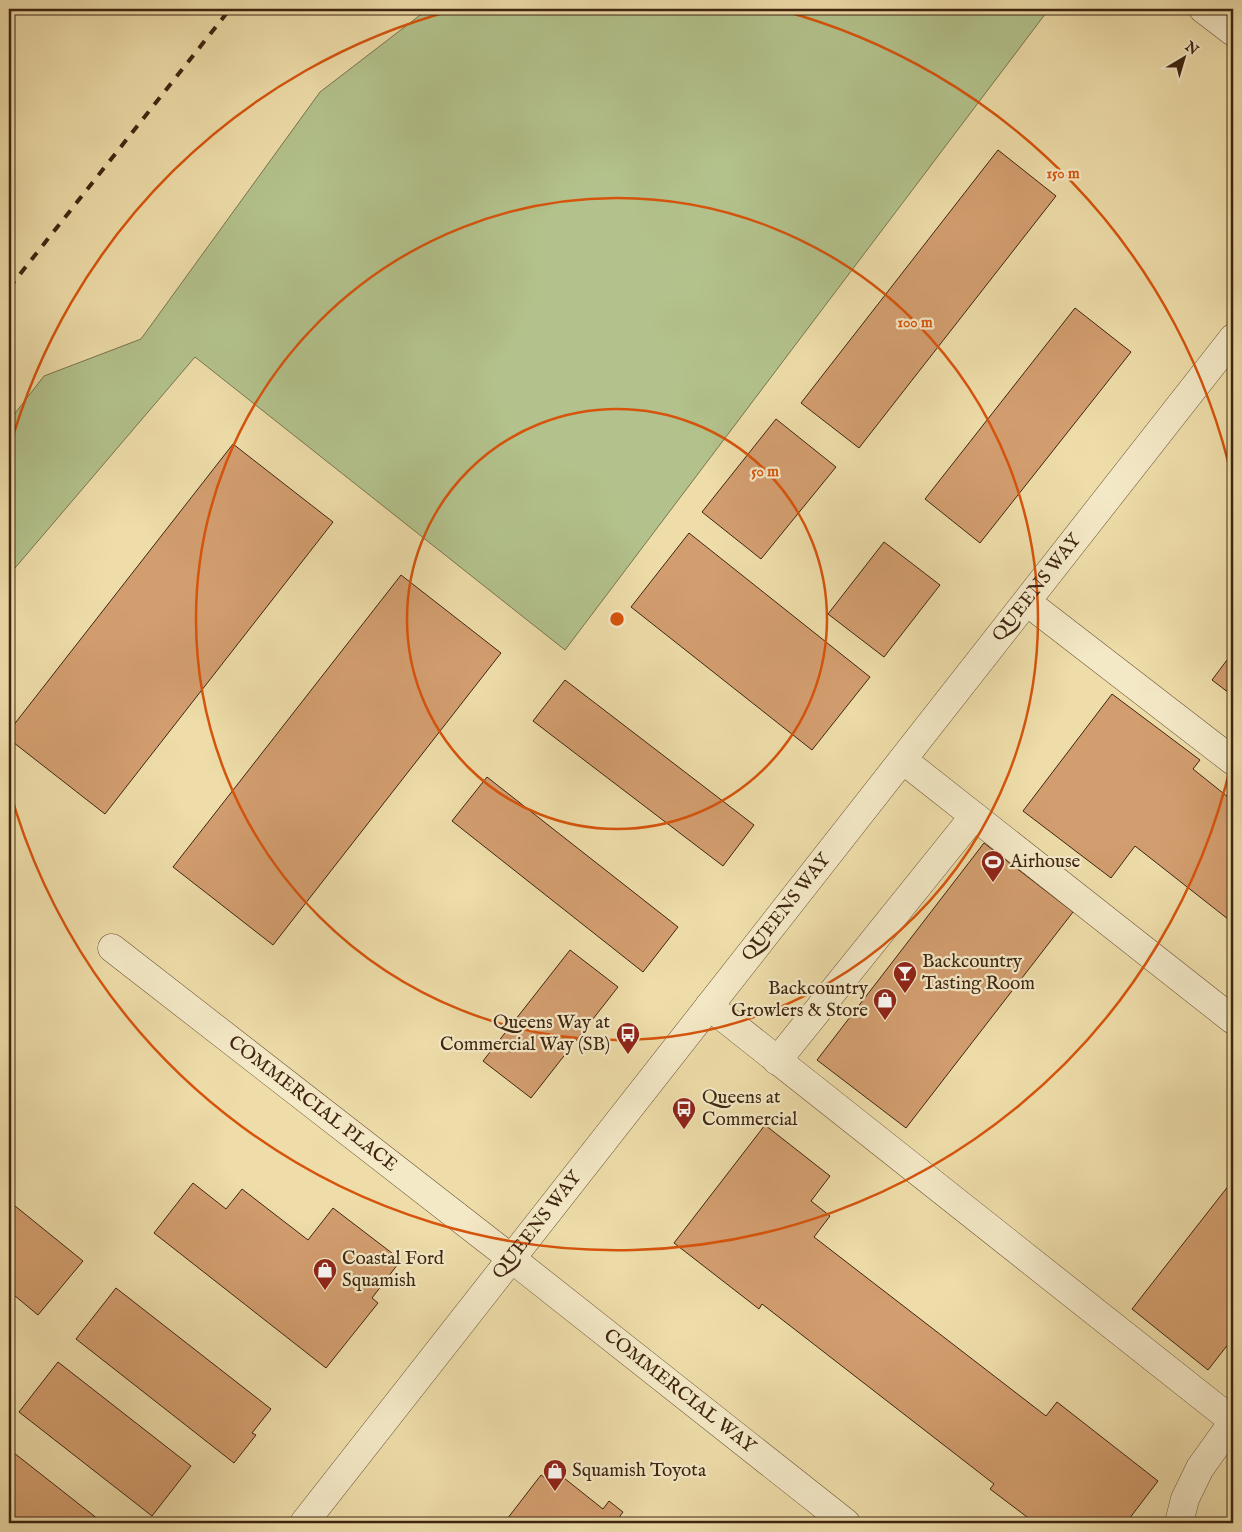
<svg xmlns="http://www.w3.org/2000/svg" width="1242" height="1532" font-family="'IM FELL English',serif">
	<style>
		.green { fill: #b3c28c; stroke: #79744e }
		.building { fill: #d39e6f; stroke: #3f2511 }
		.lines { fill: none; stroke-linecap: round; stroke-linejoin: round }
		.minor-casing { stroke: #6b5337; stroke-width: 29 }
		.minor { stroke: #f4e9c7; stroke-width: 28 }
		.rail { stroke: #3f2511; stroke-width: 4; stroke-dasharray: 9 9; stroke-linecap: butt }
		.ring { fill: none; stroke: #d7540c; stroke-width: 2.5 }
		.labels { text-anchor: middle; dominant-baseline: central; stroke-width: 4.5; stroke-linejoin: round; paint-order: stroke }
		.street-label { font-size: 19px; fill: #3f2511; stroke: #f4e9c7 }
		.poi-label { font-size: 19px; fill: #3f2511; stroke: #f4e9c7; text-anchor: start }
		.centre { fill: #d7540c; stroke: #f4e9c7; stroke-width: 2.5 }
		.ring-label { font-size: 15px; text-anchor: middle; font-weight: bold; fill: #d7540c; stroke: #f4e9c7; stroke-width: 4.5; stroke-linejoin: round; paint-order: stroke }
	</style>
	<rect width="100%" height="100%" fill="#eedda9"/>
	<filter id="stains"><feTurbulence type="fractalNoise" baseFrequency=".004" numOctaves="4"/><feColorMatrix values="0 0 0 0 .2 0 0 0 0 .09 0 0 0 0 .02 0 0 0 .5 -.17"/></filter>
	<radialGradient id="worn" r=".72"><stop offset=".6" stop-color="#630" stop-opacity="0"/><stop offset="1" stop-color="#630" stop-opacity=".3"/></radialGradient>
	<!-- green -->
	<path class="green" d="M 428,9 L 1049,9 L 565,650 L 195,357 L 9,575 L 9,421 L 44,376 L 141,339 L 320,92 Z"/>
	<!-- building -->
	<path class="building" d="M 998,150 L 1056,196 L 859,448 L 801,403 Z
		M 1075,308 L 1131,352 L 980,543 L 925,499 Z
		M 776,419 L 836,467 L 761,559 L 702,512 Z
		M 233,444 L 333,522 L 105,814 L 9,739 L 9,731 Z
		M 689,533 L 870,677 L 812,750 L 631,607 Z
		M 884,542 L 940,585 L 884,657 L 828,614 Z
		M 401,575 L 501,653 L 273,945 L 173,867 Z
		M 1233,652 L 1233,696 L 1212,680 Z
		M 565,680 L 754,825 L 723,866 L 533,721 Z
		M 1112,694 L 1200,760 L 1193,769 L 1233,801 L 1233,923 L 1135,846 L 1111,878 L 1023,811 Z
		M 487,777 L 678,927 L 643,972 L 452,821 Z
		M 984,843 L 1073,912 L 906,1128 L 817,1060 Z
		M 570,950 L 618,987 L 531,1098 L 483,1061 Z
		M 765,1125 L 830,1176 L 811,1201 L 830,1216 L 814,1237 L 1046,1416 L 1057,1402 L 1158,1481 L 1126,1523 L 1035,1523 L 990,1489 L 994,1484 L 762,1304 L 759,1309 L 674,1243 Z
		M 1233,1180 L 1233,1338 L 1208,1370 L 1132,1309 Z
		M 193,1183 L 226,1209 L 242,1189 L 308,1240 L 333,1208 L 401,1260 L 372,1298 L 378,1303 L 326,1368 L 154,1233 Z
		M 9,1201 L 83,1261 L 38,1315 L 9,1291 Z
		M 116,1288 L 271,1409 L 252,1433 L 256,1435 L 234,1463 L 76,1339 Z
		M 58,1362 L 191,1466 L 152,1516 L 19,1412 Z
		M 9,1449 L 103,1523 L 9,1523 Z
		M 559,1474 L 603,1509 L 609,1501 L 623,1512 L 618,1519 L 623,1523 L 504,1523 L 541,1475 L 552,1483 Z"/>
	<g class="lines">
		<!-- minor casing -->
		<g class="minor-casing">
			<g id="minor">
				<path d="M 1203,9 L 1233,32"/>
				<path d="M 1027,602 L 1233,761"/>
				<path d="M 903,760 L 1233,1020"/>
				<path id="s1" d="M 112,948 L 512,1259 L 846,1523"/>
				<path d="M 709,1006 L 1233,1421"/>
				<path d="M 777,1061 L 974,816"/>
				<path id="s2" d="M 304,1523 L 1233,338"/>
				<path d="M 1179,1523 L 1185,1499 L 1200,1468 L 1233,1422"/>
			</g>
		</g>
		<!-- minor -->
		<use href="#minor" class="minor"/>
		<!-- rail -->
		<path class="rail" d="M 9,288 L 230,9"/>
	</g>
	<!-- distance rings -->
	<g class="ring">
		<circle cx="617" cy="619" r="210"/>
		<circle cx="617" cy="619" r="421"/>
		<path d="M1233 756A631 631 0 0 1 9 788M9 450A631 631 0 0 1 454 10M780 10A631 631 0 0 1 1233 482"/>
	</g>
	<!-- icons -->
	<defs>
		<g id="stadium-pin" transform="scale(1.25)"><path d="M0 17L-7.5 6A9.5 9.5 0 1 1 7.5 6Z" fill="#8f2418" stroke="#f4e9c7"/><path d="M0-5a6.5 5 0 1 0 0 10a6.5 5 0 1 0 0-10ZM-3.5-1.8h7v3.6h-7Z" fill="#fff"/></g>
		<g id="bar-pin" transform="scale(1.25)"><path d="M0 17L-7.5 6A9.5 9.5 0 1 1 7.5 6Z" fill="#8f2418" stroke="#f4e9c7"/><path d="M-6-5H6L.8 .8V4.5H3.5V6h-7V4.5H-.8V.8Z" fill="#fff"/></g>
		<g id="shop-pin" transform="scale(1.25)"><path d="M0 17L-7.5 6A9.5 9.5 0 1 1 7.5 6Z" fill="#8f2418" stroke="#f4e9c7"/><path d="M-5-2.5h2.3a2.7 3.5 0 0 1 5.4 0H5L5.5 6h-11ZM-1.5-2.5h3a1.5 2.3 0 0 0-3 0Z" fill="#fff"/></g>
		<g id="bus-pin" transform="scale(1.25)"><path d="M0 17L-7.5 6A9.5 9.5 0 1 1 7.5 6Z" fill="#8f2418" stroke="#f4e9c7"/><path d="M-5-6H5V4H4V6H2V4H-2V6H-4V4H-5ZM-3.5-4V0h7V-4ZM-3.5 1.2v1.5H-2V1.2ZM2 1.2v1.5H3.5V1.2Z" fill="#fff"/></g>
	</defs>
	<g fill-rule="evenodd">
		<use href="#stadium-pin" x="993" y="862"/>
		<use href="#bar-pin" x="905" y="973"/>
		<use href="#shop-pin" x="885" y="1000"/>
		<use href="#bus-pin" x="628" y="1034"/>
		<use href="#bus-pin" x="684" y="1109"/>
		<use href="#shop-pin" x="325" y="1270"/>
		<use href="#shop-pin" x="555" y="1471"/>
	</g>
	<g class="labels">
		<!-- street labels -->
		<g class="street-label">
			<text stroke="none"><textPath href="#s2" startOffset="1188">QUEENS WAY</textPath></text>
			<text stroke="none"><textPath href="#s2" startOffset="782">QUEENS WAY</textPath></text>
			<text stroke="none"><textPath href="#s1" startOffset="254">COMMERCIAL PLACE</textPath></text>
			<text stroke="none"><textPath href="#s2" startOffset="378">QUEENS WAY</textPath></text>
			<text stroke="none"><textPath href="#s1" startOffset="720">COMMERCIAL WAY</textPath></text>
		</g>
		<!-- poi labels -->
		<g class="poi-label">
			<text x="1010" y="862">Airhouse</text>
			<text x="922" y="962">Backcountry<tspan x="922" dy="22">Tasting Room</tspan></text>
			<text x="868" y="989" text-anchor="end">Backcountry<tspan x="868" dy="22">Growlers &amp; Store</tspan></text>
			<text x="610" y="1023" text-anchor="end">Queens Way at<tspan x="610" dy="22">Commercial Way (SB)</tspan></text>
			<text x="702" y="1098">Queens at<tspan x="702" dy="22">Commercial</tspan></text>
			<text x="342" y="1259">Coastal Ford<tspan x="342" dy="22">Squamish</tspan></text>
			<text x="572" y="1471">Squamish Toyota</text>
		</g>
	</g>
	<circle cx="617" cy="619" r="8" class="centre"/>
	<g class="ring-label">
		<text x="1063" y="178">150 m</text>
		<text x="915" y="327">100 m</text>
		<text x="765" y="476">50 m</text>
	</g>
	<!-- margin -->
	<rect width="1242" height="1532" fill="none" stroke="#eedda9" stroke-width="30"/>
	<rect x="10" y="10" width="1222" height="1512" fill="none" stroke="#3f2511" stroke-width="2.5"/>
	<rect x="15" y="15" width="1212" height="1502" fill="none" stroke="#3f2511"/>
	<!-- north arrow -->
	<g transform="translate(1184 58) rotate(38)" stroke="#f4e9c7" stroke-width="4" paint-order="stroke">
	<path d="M0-4L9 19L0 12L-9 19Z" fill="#3f2511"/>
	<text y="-8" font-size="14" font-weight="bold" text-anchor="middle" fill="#3f2511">N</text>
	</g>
	<rect width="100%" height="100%" filter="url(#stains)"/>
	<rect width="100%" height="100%" fill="url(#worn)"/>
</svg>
